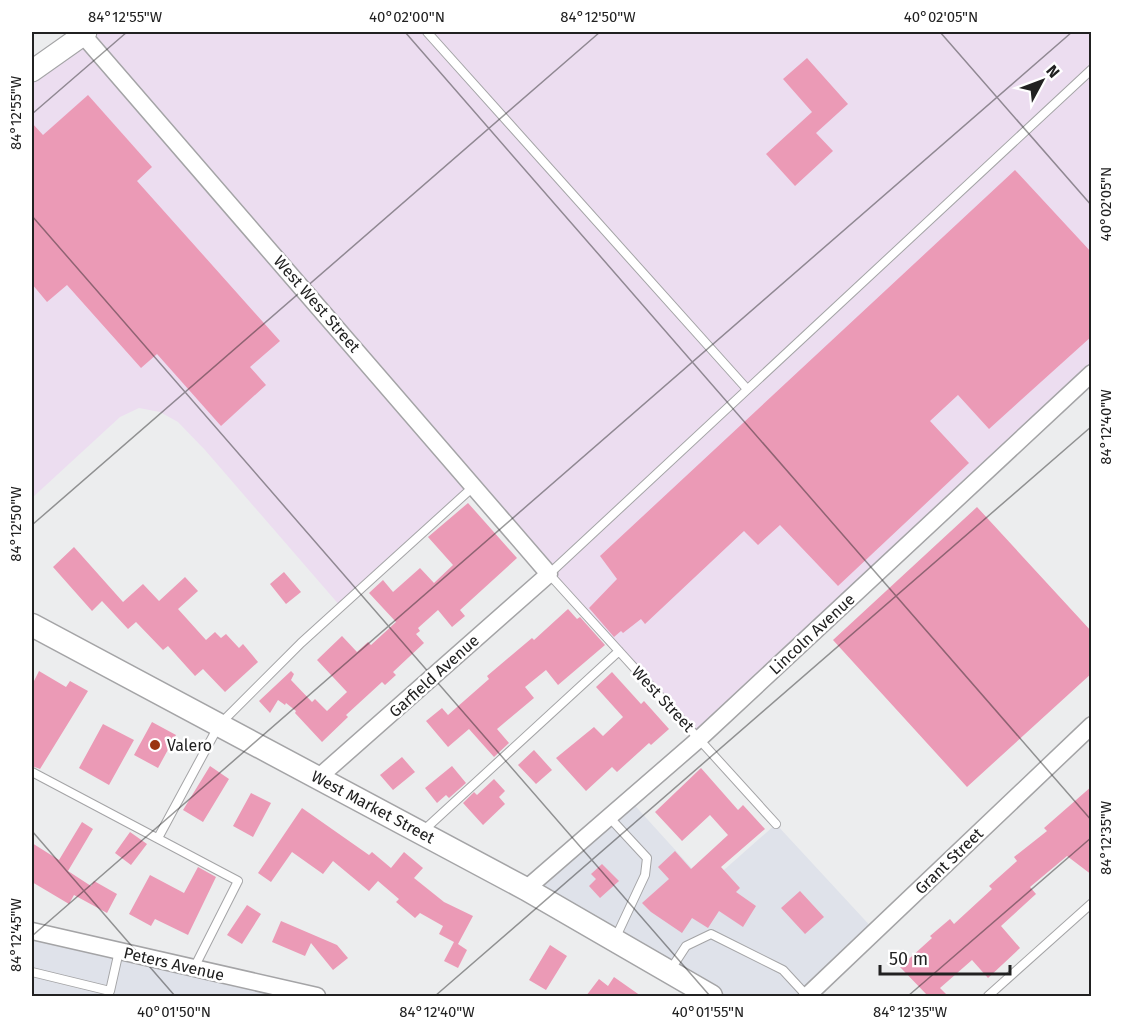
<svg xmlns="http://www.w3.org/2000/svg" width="1123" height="1028" font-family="'Fira Sans',sans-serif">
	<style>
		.built { fill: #dfe2ea }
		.industrial { fill: #ecddf0 }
		.building { fill: #eb9ab6 }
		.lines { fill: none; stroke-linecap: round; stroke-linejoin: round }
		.service-casing { stroke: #a4a4a6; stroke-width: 10 }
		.minor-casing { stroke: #a4a4a6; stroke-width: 19 }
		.tertiary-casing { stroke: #a4a4a6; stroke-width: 23 }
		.secondary-casing { stroke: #a4a4a6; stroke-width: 25 }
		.service { stroke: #fff; stroke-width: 8 }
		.minor { stroke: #fff; stroke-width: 16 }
		.tertiary { stroke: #fff; stroke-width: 21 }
		.secondary { stroke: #fff; stroke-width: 22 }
		.ticks { fill: none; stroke: #212121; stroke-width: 1.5; stroke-opacity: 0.45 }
		.poi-dot { fill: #9b350f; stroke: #fff; stroke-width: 2 }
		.labels { text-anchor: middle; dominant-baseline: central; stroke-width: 5; stroke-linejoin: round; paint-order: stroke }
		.street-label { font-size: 16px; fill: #212121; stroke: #fff }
		.poi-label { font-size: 16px; fill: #212121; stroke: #fff; text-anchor: start }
		.neatline { fill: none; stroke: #212121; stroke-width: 2 }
		.ticks-label { font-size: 15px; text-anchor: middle; fill: #212121 }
	</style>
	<rect width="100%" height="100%" fill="#ecedee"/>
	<!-- built -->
	<path class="built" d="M 629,799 L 707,885 L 776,824 L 875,931 L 807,996 L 711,996 L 526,889 Z
		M 32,931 L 317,996 L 32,996 Z"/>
	<!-- industrial -->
	<path class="industrial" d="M 86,32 L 1091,32 L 1091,373 L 699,739 L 474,487 L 341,607 L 205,450 L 178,422 L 160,412 L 139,408 L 120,417 L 32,498 L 32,71 Z"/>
	<!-- building -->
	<path class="building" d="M 807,58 L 848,104 L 816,133 L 833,151 L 795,186 L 766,154 L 812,112 L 783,79 Z
		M 88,95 L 152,167 L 137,181 L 280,341 L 250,367 L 266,385 L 221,426 L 157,354 L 141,368 L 67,285 L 47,302 L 32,284 L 32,123 L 43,135 Z
		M 1015,170 L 1092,253 L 1092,336 L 989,429 L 958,395 L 930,421 L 969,463 L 838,586 L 780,525 L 758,545 L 744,531 L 645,624 L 641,619 L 623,633 L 621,631 L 614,637 L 589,608 L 617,579 L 600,556 Z
		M 468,503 L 517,558 L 460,610 L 465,616 L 452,627 L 438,610 L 418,628 L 420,631 L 416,634 L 424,643 L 393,672 L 396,675 L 385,685 L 382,682 L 346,715 L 348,717 L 322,742 L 295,713 L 296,711 L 286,703 L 285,705 L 278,700 L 270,713 L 259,701 L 291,671 L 294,674 L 291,680 L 312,702 L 315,699 L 327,711 L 347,692 L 317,660 L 342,636 L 357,652 L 368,642 L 371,645 L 396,622 L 369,593 L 383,580 L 393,592 L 420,568 L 434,583 L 453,565 L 428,537 Z
		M 977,507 L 1092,632 L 1092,673 L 967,787 L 833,640 Z
		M 74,547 L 123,602 L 143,584 L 159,601 L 185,577 L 198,591 L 178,609 L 206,640 L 215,632 L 221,638 L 226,634 L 239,648 L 243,644 L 258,662 L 225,692 L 203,669 L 195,676 L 168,646 L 163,650 L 136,622 L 128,629 L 102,601 L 92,611 L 53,567 Z
		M 284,572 L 301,592 L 286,604 L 270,584 Z
		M 568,609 L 577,619 L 580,617 L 605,645 L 558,685 L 546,670 L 525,687 L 534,698 L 497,729 L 509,743 L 494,757 L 469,729 L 448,747 L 426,721 L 442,708 L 448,715 L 489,679 L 487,676 L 532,638 L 534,640 Z
		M 39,671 L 66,687 L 70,681 L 88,691 L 40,769 L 32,766 L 32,685 Z
		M 612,672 L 641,704 L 644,701 L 669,729 L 651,745 L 649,743 L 617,772 L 612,767 L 586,791 L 556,758 L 594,727 L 603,736 L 623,717 L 596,687 Z
		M 152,722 L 176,735 L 158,768 L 134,755 Z
		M 103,724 L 134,740 L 109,785 L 79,768 Z
		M 534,750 L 552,770 L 536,784 L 518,765 Z
		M 402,757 L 415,772 L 393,790 L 380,775 Z
		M 210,766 L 229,779 L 203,822 L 183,810 Z
		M 452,766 L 466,783 L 449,798 L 446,795 L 437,803 L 425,788 Z
		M 701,768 L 738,810 L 743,805 L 765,829 L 721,867 L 740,888 L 736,892 L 756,906 L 743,927 L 719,911 L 708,928 L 692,918 L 682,933 L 651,912 L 642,903 L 669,879 L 658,867 L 675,851 L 691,869 L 728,835 L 710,815 L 682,841 L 655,812 Z
		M 494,779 L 505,791 L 499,797 L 505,804 L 483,825 L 463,803 L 474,792 L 477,795 Z
		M 1092,786 L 1092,875 L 1067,856 L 1030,887 L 1036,894 L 1001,926 L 1020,948 L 988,978 L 972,960 L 940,988 L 948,996 L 928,996 L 900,967 L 932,938 L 930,936 L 950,919 L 954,924 L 992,889 L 989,886 L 1017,861 L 1014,857 L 1047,831 L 1044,828 Z
		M 251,793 L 271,803 L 253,837 L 233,826 Z
		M 302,808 L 369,855 L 372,852 L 391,868 L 404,852 L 423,868 L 414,878 L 444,902 L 473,916 L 458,944 L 467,950 L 458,968 L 444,961 L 454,942 L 439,934 L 443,926 L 420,913 L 415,918 L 396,902 L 399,899 L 378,881 L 369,891 L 333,861 L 323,874 L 292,852 L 271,882 L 258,873 Z
		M 82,822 L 93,829 L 68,871 L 91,886 L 94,881 L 117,894 L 107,913 L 74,895 L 69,904 L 32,882 L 32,843 L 59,860 Z
		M 130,832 L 147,844 L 131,865 L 115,853 Z
		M 602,864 L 619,881 L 600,898 L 589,886 L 596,879 L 591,874 Z
		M 198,867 L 216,877 L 188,935 L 155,919 L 151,926 L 129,914 L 150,875 L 184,893 Z
		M 800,891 L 824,917 L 805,934 L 781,908 Z
		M 247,905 L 261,914 L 242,944 L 227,935 Z
		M 281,921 L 337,945 L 348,958 L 333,970 L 311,943 L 305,956 L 272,942 Z
		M 550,945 L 567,956 L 546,990 L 529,980 Z
		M 614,977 L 641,996 L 586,996 L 599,979 L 608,986 Z"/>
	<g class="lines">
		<!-- service casing -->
		<g class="service-casing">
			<path id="service" d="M 427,32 L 747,389
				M 32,772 L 238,881 L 194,968
				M 609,817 L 647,858 L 645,875 L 615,939
				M 776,824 L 549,574 L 1092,69
				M 423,831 L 619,651
				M 158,838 L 219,725 L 301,643 L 473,487
				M 32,972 L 110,991 L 119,951
				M 669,972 L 686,946 L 711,934 L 783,970 L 807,996
				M 988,996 L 1092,903"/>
		</g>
		<!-- minor casing -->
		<g class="minor-casing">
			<path id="minor" d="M 83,35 L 549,574 L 319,777
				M 526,889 L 699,739 L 1092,373
				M 32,931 L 317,996
				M 807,996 L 1092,725"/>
		</g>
		<!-- tertiary casing -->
		<g class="tertiary-casing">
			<path id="tertiary" d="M 32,71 L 83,35 L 86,32"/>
		</g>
		<!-- secondary casing -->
		<g class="secondary-casing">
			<path id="secondary" d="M 32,625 L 526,889 L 711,996"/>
		</g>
		<!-- service -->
		<use href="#service" class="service"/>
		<!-- minor -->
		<use href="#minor" class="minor"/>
		<!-- tertiary -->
		<use href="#tertiary" class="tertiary"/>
		<!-- secondary -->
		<use href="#secondary" class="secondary"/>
	</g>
	<!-- ticks -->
	<path class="ticks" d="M 405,32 L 1092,821M 940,32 L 1092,206M 32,114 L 127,32M 32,216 L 710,996M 32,525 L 600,32M 32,831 L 175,996M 32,936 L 1072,32M 435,996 L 1092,426M 908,996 L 1092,837"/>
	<!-- markers -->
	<circle class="poi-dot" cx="155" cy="745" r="6"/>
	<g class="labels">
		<!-- street labels -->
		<g class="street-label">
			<text transform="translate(317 304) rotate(49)">West West Street</text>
			<text transform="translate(812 634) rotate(-43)">Lincoln Avenue</text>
			<text transform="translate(434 676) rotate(-42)">Garfield Avenue</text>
			<text transform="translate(663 699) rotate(47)">West Street</text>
			<text transform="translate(373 807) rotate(28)">West Market Street</text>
			<text transform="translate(949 861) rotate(-44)">Grant Street</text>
			<text transform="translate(174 964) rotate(13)">Peters Avenue</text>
		</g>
		<!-- poi labels -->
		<g class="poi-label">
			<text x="167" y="745">Valero</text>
		</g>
	</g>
	<!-- border -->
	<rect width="1123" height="1028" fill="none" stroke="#ffffff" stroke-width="66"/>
	<!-- north arrow -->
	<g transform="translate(1042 81) rotate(49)" stroke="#ffffff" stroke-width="4.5" paint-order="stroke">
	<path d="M0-4.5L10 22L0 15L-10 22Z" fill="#212121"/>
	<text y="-9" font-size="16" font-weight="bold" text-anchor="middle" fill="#212121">N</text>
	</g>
	<!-- scale -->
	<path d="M880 965v9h130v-9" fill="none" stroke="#212121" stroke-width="3"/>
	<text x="889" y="965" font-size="18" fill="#212121" stroke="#ffffff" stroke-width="4.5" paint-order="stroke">50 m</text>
	<rect x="33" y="33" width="1057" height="962" class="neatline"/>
	<g class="ticks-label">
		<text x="125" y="22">84°12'55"W</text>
		<text x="407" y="22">40°02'00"N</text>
		<text x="598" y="22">84°12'50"W</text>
		<text x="941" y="22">40°02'05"N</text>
		<text transform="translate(16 113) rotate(-90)" y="5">84°12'55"W</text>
		<text transform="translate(1106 204) rotate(-90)" y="5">40°02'05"N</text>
		<text transform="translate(1106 427) rotate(-90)" y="5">84°12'40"W</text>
		<text transform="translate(16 524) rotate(-90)" y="5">84°12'50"W</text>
		<text transform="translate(1106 838) rotate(-90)" y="5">84°12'35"W</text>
		<text transform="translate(16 935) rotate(-90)" y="5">84°12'45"W</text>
		<text x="174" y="1017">40°01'50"N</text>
		<text x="437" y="1017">84°12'40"W</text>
		<text x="708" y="1017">40°01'55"N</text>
		<text x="910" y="1017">84°12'35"W</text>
	</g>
</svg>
